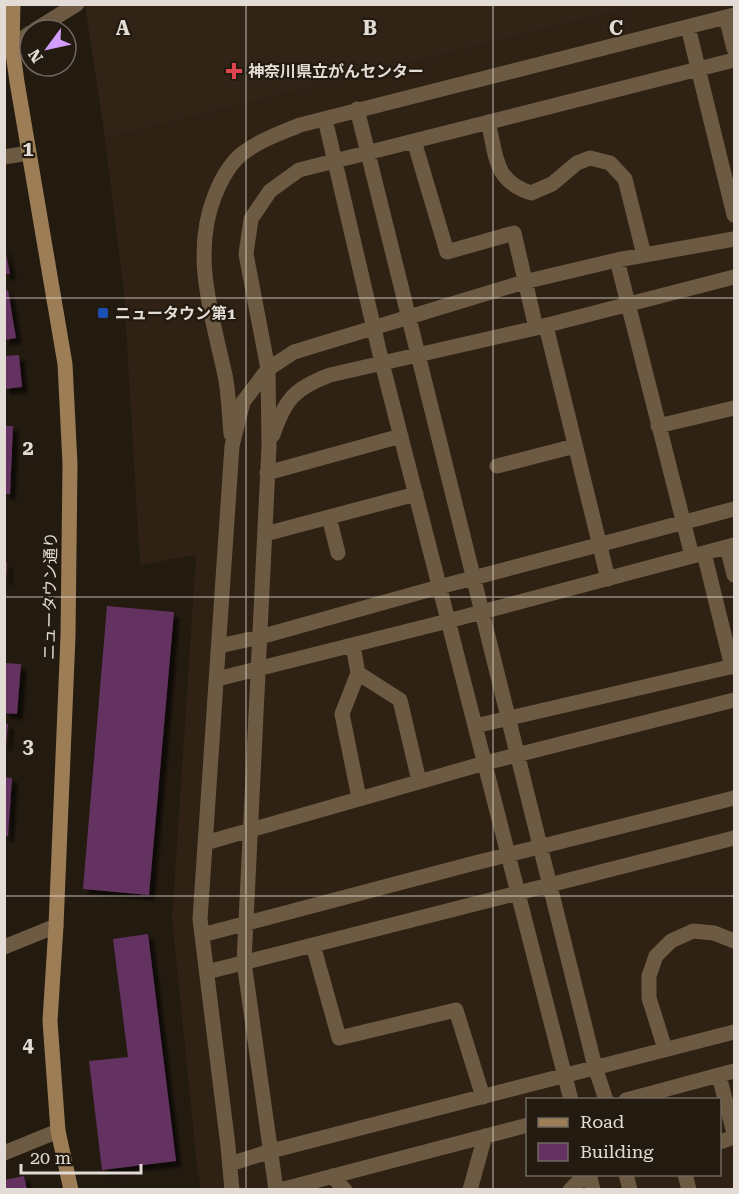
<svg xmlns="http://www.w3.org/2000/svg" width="739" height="1194" font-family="'Roboto Serif','Noto Sans JP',serif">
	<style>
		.built { fill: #2f2113; fill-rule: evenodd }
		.medical { fill: #312417 }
		.building { fill: #633261; filter: url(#shadow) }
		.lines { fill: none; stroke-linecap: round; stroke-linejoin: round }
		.lane { stroke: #6d5a42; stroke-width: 15 }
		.street { stroke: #6d5a42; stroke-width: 15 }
		.secondary { stroke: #9c7d56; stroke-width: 15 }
		.grid { fill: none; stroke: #e3dcd6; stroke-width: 1.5; stroke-opacity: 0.55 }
		.health-dot { fill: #e0444e; stroke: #231a10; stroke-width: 2 }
		.transit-dot { fill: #1a4fb4; stroke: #231a10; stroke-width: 2 }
		.labels { text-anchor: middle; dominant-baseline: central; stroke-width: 4.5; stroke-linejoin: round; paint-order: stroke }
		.poi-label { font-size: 16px; font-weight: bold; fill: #e3dcd6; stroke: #231a10; text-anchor: start }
		.street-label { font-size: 16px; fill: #e3dcd6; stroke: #231a10 }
		.grid-label { font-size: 20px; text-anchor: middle; font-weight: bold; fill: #e3dcd6; stroke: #231a10; stroke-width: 4.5; stroke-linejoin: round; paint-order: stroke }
	</style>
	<defs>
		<filter id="shadow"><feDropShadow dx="5.5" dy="5.5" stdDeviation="1.5" flood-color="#0009"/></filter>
	</defs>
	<rect width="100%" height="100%" fill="#231a10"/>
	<!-- built -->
	<path class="built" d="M 642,5 L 734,5 L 734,1189 L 201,1189 L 197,1166 L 172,919 L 196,555 L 140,565 L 124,294 L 105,138 ZM 528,1100 L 720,1100 L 720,1174 L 528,1174 Z"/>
	<!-- medical -->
	<path class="medical" d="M 85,4 L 642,4 L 642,5 L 105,138 Z"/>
	<!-- building -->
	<path class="building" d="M 4,244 L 10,274 L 4,274 Z
		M 8,290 L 16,338 L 4,340 L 4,291 Z
		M 19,355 L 22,387 L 4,389 L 4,356 Z
		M 4,426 L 13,426 L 10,494 L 4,494 Z
		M 4,563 L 7,563 L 6,580 L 4,580 Z
		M 107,606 L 174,612 L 149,895 L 83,889 Z
		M 4,663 L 21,664 L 17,714 L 4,713 Z
		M 4,723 L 8,724 L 6,745 L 4,745 Z
		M 4,777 L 12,778 L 8,836 L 4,836 Z
		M 148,934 L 176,1161 L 102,1170 L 89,1061 L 128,1057 L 113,939 Z
		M 24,1176 L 27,1190 L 4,1190 L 4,1180 Z"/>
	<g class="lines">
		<!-- lane -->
		<path class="lane" d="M 726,17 L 734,49
			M 688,27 L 734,215
			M 35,30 L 77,4
			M 12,46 L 30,33
			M 357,109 L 595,1067 L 606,1100
			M 325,119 L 382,363 L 571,1100
			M 488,122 C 497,157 493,180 531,193 L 552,184 L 577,163 L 590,158 L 610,163 L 625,179 L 644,255
			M 414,141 L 447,252 L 514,233 L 536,328
			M 4,157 L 29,153
			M 617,260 L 692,556
			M 546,326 L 608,579
			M 658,426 L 734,408
			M 231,434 C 229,414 229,394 225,375 C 212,315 191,254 215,195 C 221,180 230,163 243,153 C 260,140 281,133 300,125 L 734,15
			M 273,435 C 285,399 295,388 330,375 L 536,328 L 734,277
			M 497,466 L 575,446
			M 267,473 L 401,436
			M 329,517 L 338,553
			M 265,534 L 416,494
			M 727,547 L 734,575
			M 704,553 L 732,667
			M 219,646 L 260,637 L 439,587 L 734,509
			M 353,646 L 358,673 L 342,714 L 359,798
			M 358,673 L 400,700 L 419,781
			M 217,679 L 448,621 L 734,545
			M 475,726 L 734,666
			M 205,843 L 485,763 L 734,700
			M 202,935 L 471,864 L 734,798
			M 313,945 L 339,1038 L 456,1010 L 483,1097
			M 207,972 L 734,838
			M 665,1049 L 649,998 L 649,976 L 656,956 L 671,941 L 693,931 L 714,933 L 734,941
			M 719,1076 L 734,1133
			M 626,1100 L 734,1071
			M 720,1142 L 734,1137
			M 230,1164 L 271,1151 L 734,1032
			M 589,1174 L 593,1190
			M 626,1174 L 630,1190
			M 685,1174 L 689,1190
			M 332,1176 L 345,1190
			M 232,1190 L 228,1146 L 200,919 L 232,446 L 243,402 L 268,369 L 294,352 L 524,282 L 617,260 L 734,239
			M 276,1190 L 244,962 L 269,446 L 268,369 L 246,254 L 251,219 L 270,191 L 299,170 L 734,60
			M 280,1190 L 528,1125
			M 470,1190 L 485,1136
			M 570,1190 L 586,1174"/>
		<!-- street -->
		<path class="street" d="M 4,947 L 56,926
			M 4,1153 L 58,1131"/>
		<!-- secondary -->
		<path class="secondary" d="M 13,4 L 12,46 L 17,82 L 65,364 L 70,464 L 68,636 L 56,926 L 50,1021 L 58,1131 L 71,1190"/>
	</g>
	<!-- grid -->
	<path class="grid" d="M 246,4 L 246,1190M 493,4 L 493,1190M 4,298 L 734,298M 4,597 L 734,597M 4,896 L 734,896"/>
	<!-- markers -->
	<path class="health-dot" d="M231 62h6v6h6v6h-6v6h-6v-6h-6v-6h6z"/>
	<rect class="transit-dot" x="97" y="307" width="12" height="12" rx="3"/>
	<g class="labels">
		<!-- poi labels -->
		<g class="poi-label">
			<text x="248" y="71">神奈川県立がんセンター</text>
			<text x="115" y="313">ニュータウン第1</text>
		</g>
		<!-- street labels -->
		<g class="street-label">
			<text transform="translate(50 596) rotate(-89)">ニュータウン通り</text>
		</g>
	</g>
	<g class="grid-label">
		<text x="123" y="35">A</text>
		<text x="370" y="35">B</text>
		<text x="616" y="35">C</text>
		<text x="28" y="156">1</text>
		<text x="28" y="455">2</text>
		<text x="28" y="753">3</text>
		<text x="28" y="1052">4</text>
	</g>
	<!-- border -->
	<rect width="739" height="1194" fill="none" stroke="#e3dcd6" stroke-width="12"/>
	<!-- legend -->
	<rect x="526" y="1098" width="195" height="78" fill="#231a10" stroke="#70685f" stroke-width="1.5"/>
	<rect x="538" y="1118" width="30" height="9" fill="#9c7d56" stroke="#70685f" stroke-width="1.5"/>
	<text x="580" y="1128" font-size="18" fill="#e3dcd6">Road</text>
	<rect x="538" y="1143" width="30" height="18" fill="#633261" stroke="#70685f" stroke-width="1.5"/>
	<text x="580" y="1158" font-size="18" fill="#e3dcd6">Building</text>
	<!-- north arrow -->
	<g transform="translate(48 48) rotate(237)"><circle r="28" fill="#231a10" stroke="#70685f" stroke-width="1.5"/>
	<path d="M0-4.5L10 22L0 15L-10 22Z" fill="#d29dfd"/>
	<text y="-9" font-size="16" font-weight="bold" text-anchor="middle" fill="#e3dcd6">N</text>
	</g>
	<!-- scale -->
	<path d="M21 1164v9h120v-9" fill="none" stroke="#e3dcd6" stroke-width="3"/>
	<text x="30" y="1164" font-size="18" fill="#e3dcd6" stroke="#231a10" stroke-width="4.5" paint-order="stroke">20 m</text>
</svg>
